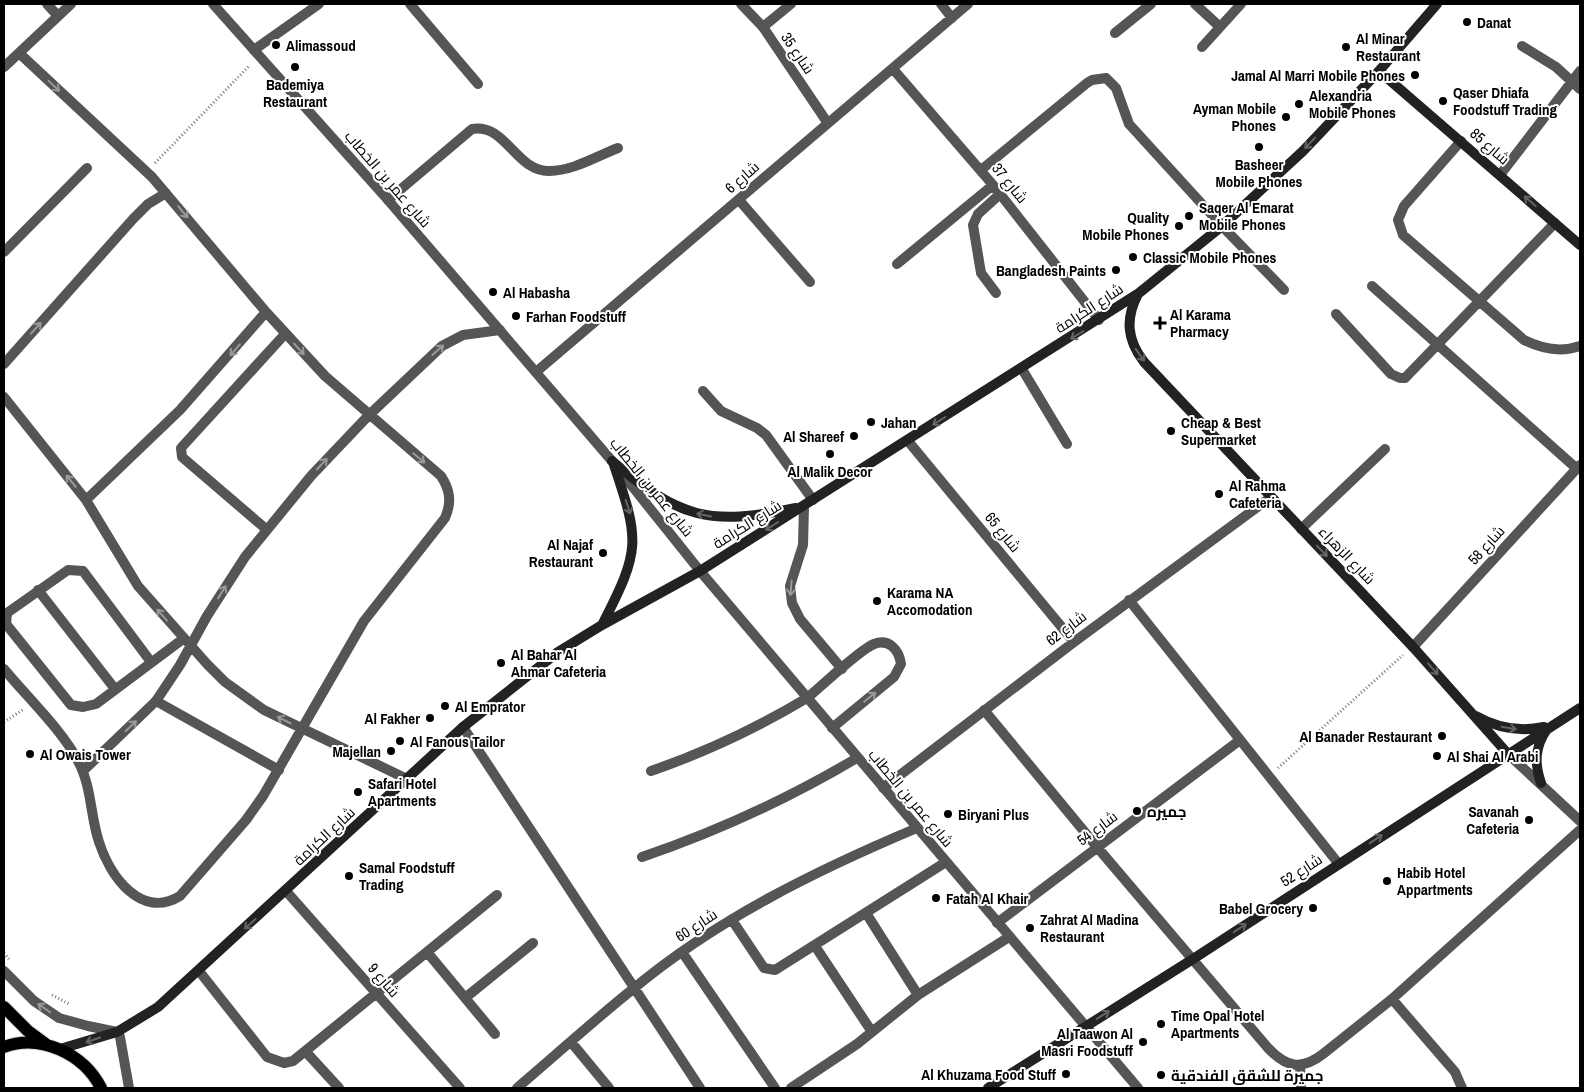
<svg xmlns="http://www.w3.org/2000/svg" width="1584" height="1092" font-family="'Archivo Narrow',Cairo,sans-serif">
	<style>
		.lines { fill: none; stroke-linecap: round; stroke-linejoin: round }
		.primary-casing { stroke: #dbdbdb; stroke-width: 14 }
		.path { stroke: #777; stroke-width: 3; stroke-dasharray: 1 2.5; stroke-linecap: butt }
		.service { stroke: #555; stroke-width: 10 }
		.minor { stroke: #555; stroke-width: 10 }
		.tertiary { stroke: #555; stroke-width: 10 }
		.secondary { stroke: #222; stroke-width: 10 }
		.primary { stroke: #000; stroke-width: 12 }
		.oneway { stroke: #999 }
		.oneway2 { stroke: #646464 }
		.poi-dot { fill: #000; stroke: #fff; stroke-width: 2 }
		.labels { text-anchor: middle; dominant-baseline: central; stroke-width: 4; stroke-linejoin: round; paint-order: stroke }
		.poi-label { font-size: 15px; font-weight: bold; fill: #000; stroke: #fff; text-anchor: start }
		.street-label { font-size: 15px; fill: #000; stroke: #fff }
	</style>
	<rect width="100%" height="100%" fill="#fff"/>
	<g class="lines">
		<!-- primary casing -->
		<g class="primary-casing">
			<path id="primary" d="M 4,1007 L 28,1031 L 47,1045
				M 4,1047 C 40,1033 84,1054 101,1088"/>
		</g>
		<!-- path -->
		<path class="path" d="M 155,163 L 250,65
			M 4,722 L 24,709
			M 1278,768 L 1403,655
			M 4,953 L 9,959
			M 52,995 L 69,1004"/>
		<!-- service -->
		<path class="service" d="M 410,4 L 478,84
			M 1195,4 L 1220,27
			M 763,27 L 791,4
			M 1202,47 L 1241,4
			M 388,200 L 472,129 C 506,123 515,171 549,171 C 573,171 597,156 618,148
			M 1222,226 L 1284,290
			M 4,252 L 87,168
			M 996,293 L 981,273 L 973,225 L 978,214 L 1000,194
			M 1022,369 L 1067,444
			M 804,506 L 803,545 L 790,586 L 792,603 L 800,619 L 842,669
			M 266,529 L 182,457 L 181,448 L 285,334
			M 1301,529 L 1385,449
			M 38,590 L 115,689
			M 151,662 L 83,571 L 68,570 L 7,613 L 6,624 L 71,705 L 83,707 L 96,704 L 183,639
			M 807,698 C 822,686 859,650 874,644 C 889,638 899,650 901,664 L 894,677 L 832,728
			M 156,701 L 279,770
			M 4,971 L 34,1001 L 59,1018 L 88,1026 L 117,1032 L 120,1037 L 129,1088
			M 1300,1065 L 1301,1088"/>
		<!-- minor -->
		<path class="minor" d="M 47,4 L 58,16
			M 741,4 L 763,27 L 827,122
			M 941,4 L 952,18
			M 1115,33 L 1151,4
			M 1522,46 L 1556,67 L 1580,89
			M 254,50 L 319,4
			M 4,67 L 71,4
			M 893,69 L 993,185 L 1099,320
			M 1461,141 L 1404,206 L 1398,220 L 1403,235 L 1524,340 C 1542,349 1560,353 1580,346
			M 981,170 L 1087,83 L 1092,80 L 1106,78 L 1116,88 L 1129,124 L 1222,226
			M 1500,175 L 1580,71
			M 739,200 L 810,282
			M 897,264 L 993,185
			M 1372,286 L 1576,468
			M 1336,314 L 1391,374 L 1400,378 L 1405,378 L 1555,223
			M 4,364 L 133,219 L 148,204 L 166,193
			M 536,372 L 968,4
			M 703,391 L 721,411 L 757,428 L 766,435 L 813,500
			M 4,397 L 86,500 L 138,586 L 207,664 L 225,682 L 264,710 L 407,779
			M 908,441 L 1074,642
			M 86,500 L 180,410 L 266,312
			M 1129,600 L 1338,863
			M 1413,647 L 1580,465
			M 4,669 C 27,697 62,730 78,761 C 92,787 90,815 99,842 C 110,876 141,920 180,896 L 246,820 L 263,796 L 364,621 L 445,518 C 452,502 450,490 441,476 L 325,376 L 266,312 L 152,177 L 19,53
			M 984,710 L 1097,847 L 1268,1048 C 1286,1067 1301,1071 1323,1054 L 1392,999 L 1580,830
			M 463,727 L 700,1088
			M 1508,754 L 1580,821
			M 83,771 L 156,701 L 180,665 L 207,616 L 245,557 L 311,476 L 368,416 L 442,346 L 463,335 L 500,330
			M 651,771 C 706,752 757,728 807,698
			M 883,788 L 1074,642 L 1271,497
			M 642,857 C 718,831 788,799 857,758
			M 286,891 L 460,1088
			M 866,913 L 918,995
			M 732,920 L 764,968 L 775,970 L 946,862
			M 997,923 L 1240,740
			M 815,946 L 872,1032
			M 427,952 L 495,1034
			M 682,952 L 775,1088
			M 199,971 L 267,1057 L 284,1063 L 293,1061 L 497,895
			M 465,998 L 533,943
			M 1392,999 L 1455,1072 L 1462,1088
			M 571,1042 L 609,1088
			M 306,1052 L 339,1088
			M 517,1088 C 556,1055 593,1021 633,989 C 717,919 817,870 917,828
			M 791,1088 L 857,1044 L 918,995 L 1009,937"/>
		<!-- tertiary -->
		<path class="tertiary" d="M 213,4 L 388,200 L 612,461 L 700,571 L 1138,1088"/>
		<!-- secondary -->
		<path class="secondary" d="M 1379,71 L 1580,245
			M 1138,294 C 1125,319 1127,340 1144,362 L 1413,647 L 1508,754
			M 612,461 C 680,519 709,526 796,508
			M 602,625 C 641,549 640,542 613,462
			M 1476,716 C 1497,728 1520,732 1544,727
			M 1541,783 C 1534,763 1535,746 1547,729
			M 60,1049 L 117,1032 L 158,1007 L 463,727 L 558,652 L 602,625 L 700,571 L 1139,293 L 1222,226 L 1303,151 L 1379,71 L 1437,4
			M 988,1088 L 1193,959 L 1580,708"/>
		<!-- primary -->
		<use href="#primary" class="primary"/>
	</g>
	<!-- one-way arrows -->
	<defs><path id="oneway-shaft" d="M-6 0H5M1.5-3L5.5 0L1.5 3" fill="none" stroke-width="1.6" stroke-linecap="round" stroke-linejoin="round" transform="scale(1.25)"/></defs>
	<g class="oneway">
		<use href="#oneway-shaft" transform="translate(54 86) rotate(43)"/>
		<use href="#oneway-shaft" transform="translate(183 212) rotate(50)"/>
		<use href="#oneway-shaft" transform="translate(36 328) rotate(-48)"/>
		<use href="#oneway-shaft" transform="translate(299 349) rotate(47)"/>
		<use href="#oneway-shaft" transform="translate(235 350) rotate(131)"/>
		<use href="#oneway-shaft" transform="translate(438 350) rotate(-42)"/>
		<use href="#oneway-shaft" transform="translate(419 458) rotate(40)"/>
		<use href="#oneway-shaft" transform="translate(322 464) rotate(-47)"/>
		<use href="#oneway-shaft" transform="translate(71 481) rotate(-129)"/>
		<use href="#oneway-shaft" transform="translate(791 588) rotate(94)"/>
		<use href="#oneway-shaft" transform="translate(222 592) rotate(-58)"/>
		<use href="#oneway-shaft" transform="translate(162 615) rotate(-131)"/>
		<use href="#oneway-shaft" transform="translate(870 697) rotate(-39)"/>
		<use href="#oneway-shaft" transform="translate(284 720) rotate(-153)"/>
		<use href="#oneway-shaft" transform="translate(131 726) rotate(-44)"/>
		<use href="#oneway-shaft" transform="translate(44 1008) rotate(-145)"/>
	</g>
	<g class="oneway2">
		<use href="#oneway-shaft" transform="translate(1310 143) rotate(134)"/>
		<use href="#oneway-shaft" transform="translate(1530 201) rotate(-139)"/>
		<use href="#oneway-shaft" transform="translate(1077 335) rotate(148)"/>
		<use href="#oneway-shaft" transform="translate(1140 355) rotate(55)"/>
		<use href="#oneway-shaft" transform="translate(939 421) rotate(148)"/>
		<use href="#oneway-shaft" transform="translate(628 507) rotate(72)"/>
		<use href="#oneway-shaft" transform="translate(704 515) rotate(-168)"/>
		<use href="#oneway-shaft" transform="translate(772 526) rotate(148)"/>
		<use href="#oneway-shaft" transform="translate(1322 551) rotate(46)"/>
		<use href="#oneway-shaft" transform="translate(1433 669) rotate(49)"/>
		<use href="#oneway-shaft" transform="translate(1509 728) rotate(9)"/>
		<use href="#oneway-shaft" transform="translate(1376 839) rotate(-33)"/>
		<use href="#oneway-shaft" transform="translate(250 924) rotate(138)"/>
		<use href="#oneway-shaft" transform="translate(1240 928) rotate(-33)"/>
		<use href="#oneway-shaft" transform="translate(1103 1015) rotate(-32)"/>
		<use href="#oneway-shaft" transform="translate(93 1040) rotate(161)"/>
	</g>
	<!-- markers -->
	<g class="poi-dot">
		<circle cx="1467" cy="22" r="5"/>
		<circle cx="276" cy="45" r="5"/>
		<circle cx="1346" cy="47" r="5"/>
		<circle cx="295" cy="67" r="5"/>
		<circle cx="1415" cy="75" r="5"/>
		<circle cx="1443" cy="101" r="5"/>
		<circle cx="1299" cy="104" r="5"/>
		<circle cx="1286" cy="117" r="5"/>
		<circle cx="1259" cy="147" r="5"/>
		<circle cx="1189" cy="216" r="5"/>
		<circle cx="1179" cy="226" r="5"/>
		<circle cx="1133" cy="257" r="5"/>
		<circle cx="1116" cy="270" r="5"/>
		<circle cx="493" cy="292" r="5"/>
		<circle cx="516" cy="316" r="5"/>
		<path d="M1157.5 315.5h5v5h5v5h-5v5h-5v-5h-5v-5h5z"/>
		<circle cx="871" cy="422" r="5"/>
		<circle cx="1171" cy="431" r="5"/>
		<circle cx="854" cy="436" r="5"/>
		<circle cx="830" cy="454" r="5"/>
		<circle cx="1219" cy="494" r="5"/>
		<circle cx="603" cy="553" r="5"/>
		<circle cx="877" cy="601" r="5"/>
		<circle cx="501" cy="663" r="5"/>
		<circle cx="445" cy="706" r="5"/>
		<circle cx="430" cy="718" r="5"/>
		<circle cx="1442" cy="736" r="5"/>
		<circle cx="400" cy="741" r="5"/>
		<circle cx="391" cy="751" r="5"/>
		<circle cx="30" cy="754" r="5"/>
		<circle cx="1437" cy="756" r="5"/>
		<circle cx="358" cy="792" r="5"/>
		<circle cx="1137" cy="811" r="5"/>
		<circle cx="948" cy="814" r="5"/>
		<circle cx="1529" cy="820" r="5"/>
		<circle cx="349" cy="876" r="5"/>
		<circle cx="1387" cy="881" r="5"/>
		<circle cx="936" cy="898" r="5"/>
		<circle cx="1313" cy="908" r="5"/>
		<circle cx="1030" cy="928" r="5"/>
		<circle cx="1161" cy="1024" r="5"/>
		<circle cx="1143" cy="1042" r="5"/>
		<circle cx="1066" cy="1074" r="5"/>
		<circle cx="1161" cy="1075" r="5"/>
	</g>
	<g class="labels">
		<!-- poi labels -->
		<g class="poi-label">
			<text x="1477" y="22">Danat</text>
			<text x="1356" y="38">Al Minar<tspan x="1356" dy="17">Restaurant</tspan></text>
			<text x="286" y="45">Alimassoud</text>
			<text x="1405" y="75" text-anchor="end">Jamal Al Marri Mobile Phones</text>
			<text x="295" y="84" text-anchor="middle">Bademiya<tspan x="295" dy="17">Restaurant</tspan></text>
			<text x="1453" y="92">Qaser Dhiafa<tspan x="1453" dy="17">Foodstuff Trading</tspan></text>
			<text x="1309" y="95">Alexandria<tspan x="1309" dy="17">Mobile Phones</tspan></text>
			<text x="1276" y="108" text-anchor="end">Ayman Mobile<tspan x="1276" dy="17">Phones</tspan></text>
			<text x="1259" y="164" text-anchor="middle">Basheer<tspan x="1259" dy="17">Mobile Phones</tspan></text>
			<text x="1199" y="207">Saqer Al Emarat<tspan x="1199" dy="17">Mobile Phones</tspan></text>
			<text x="1169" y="217" text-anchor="end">Quality<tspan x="1169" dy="17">Mobile Phones</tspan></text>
			<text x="1143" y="257">Classic Mobile Phones</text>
			<text x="1106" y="270" text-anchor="end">Bangladesh Paints</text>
			<text x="503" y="292">Al Habasha</text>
			<text x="1170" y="314">Al Karama<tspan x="1170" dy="17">Pharmacy</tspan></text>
			<text x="526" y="316">Farhan Foodstuff</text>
			<text x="881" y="422">Jahan</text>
			<text x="1181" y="422">Cheap &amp; Best<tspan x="1181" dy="17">Supermarket</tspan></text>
			<text x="844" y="436" text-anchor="end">Al Shareef</text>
			<text x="830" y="471" text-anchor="middle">Al Malik Decor</text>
			<text x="1229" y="485">Al Rahma<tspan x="1229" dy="17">Cafeteria</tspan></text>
			<text x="593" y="544" text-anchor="end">Al Najaf<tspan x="593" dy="17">Restaurant</tspan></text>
			<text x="887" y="592">Karama NA<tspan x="887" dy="17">Accomodation</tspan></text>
			<text x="511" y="654">Al Bahar Al<tspan x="511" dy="17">Ahmar Cafeteria</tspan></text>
			<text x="455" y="706">Al Emprator</text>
			<text x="420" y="718" text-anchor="end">Al Fakher</text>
			<text x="1432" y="736" text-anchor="end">Al Banader Restaurant</text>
			<text x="410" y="741">Al Fanous Tailor</text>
			<text x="381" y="751" text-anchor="end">Majellan</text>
			<text x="40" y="754">Al Owais Tower</text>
			<text x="1447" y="756">Al Shai Al Arabi</text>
			<text x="368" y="783">Safari Hotel<tspan x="368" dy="17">Apartments</tspan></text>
			<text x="1147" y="811">جميره</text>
			<text x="1519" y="811" text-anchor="end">Savanah<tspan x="1519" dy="17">Cafeteria</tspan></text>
			<text x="958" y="814">Biryani Plus</text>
			<text x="359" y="867">Samal Foodstuff<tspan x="359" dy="17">Trading</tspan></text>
			<text x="1397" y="872">Habib Hotel<tspan x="1397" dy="17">Appartments</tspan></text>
			<text x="946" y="898">Fatah Al Khair</text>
			<text x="1303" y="908" text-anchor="end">Babel Grocery</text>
			<text x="1040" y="919">Zahrat Al Madina<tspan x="1040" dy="17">Restaurant</tspan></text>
			<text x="1171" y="1015">Time Opal Hotel<tspan x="1171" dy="17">Apartments</tspan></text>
			<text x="1133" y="1033" text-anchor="end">Al Taawon Al<tspan x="1133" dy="17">Masri Foodstuff</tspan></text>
			<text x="1056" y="1074" text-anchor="end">Al Khuzama Food Stuff</text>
			<text x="1171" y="1075">جميرة للشقق الفندقية</text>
		</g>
		<!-- street labels -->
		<g class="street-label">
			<text transform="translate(798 53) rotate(56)">شارع 35</text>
			<text transform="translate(1490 146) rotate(41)">شارع 85</text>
			<text transform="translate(742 177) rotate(-41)">شارع 6</text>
			<text transform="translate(388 179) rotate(49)">شارع عمر بن الخطاب</text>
			<text transform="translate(1010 183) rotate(51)">شارع 37</text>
			<text transform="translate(1089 308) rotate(-33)">شارع الكرامة</text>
			<text transform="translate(652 487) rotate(51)">شارع عمر بن الخطاب</text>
			<text transform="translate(747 524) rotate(-32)">شارع الكرامة</text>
			<text transform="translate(1003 532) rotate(51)">شارع 65</text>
			<text transform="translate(1486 545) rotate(-48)">شارع 58</text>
			<text transform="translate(1347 555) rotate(46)">شارع الزهراء</text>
			<text transform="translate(1066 628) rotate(-37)">شارع 62</text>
			<text transform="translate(911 798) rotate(50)">شارع عمر بن الخطاب</text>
			<text transform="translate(1097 828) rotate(-37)">شارع 54</text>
			<text transform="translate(324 836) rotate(-43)">شارع الكرامة</text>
			<text transform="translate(1301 870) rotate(-33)">شارع 52</text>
			<text transform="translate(696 925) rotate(-33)">شارع 60</text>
			<text transform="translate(384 980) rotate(49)">شارع 9</text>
		</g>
	</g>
	<!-- border -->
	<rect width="1584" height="1092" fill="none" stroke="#000000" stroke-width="10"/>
</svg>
